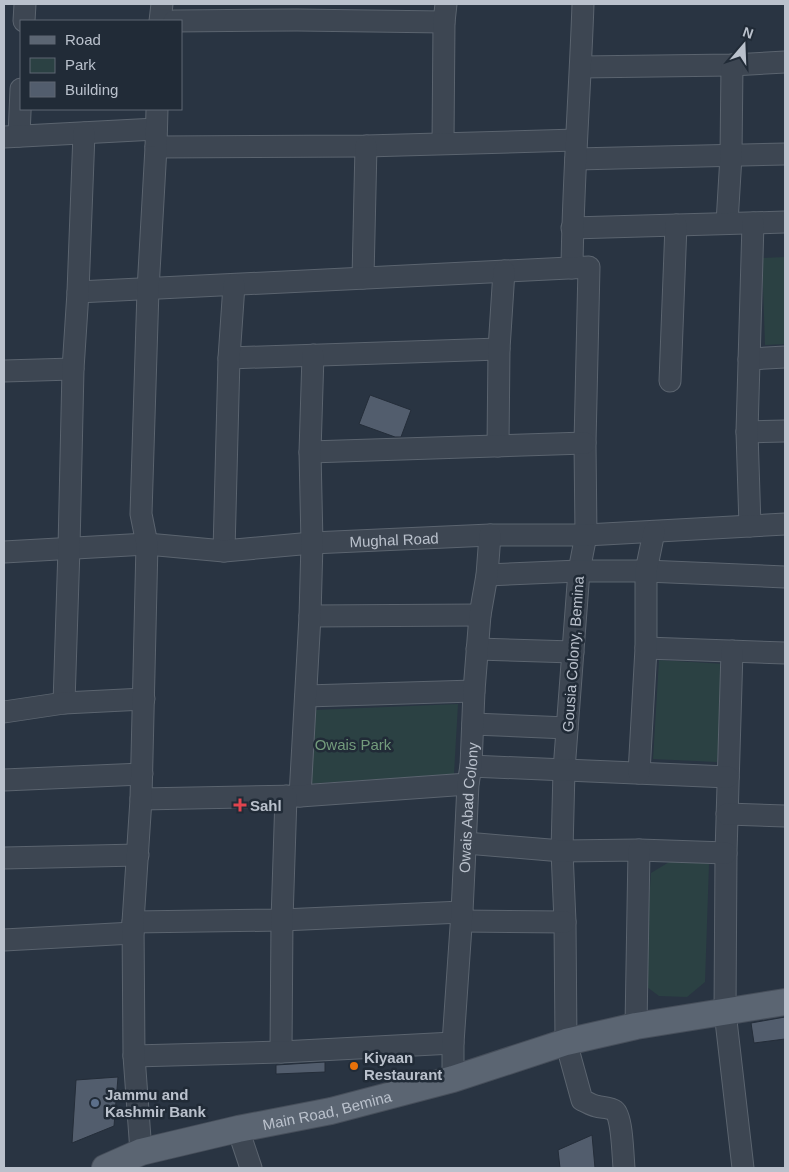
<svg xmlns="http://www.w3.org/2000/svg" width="789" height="1172" font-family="Arial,sans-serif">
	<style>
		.green { fill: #2b4143 }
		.building { fill: #525d6d; stroke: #242d39 }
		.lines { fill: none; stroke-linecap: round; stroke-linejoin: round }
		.minor-casing { stroke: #5b646f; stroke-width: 23 }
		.major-casing { stroke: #474f5b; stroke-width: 28 }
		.minor { stroke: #3d4652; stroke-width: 21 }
		.major { stroke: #5b6572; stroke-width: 26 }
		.health-dot { fill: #e0444e; stroke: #212b37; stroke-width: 2 }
		.food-dot { fill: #e8710a; stroke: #212b37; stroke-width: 2 }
		.service-dot { fill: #5c6f8a; stroke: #212b37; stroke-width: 2 }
		.labels { text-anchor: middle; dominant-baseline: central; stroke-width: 5; stroke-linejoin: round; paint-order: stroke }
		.street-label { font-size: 15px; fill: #bac1cc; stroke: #212b37 }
		.park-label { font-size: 15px; fill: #739b7c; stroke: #212b37 }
		.poi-label { font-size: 15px; font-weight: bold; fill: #bac1cc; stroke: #212b37; text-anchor: start }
	</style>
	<rect width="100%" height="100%" fill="#293442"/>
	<!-- green -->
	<path class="green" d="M 785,257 L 785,344 L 765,345 L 762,258 Z
		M 659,660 L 725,664 L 717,762 L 653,759 Z
		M 458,704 L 454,774 L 306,784 L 315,710 Z
		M 679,856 L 709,864 L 705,982 L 687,997 L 659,996 L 643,984 L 651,873 Z"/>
	<!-- building -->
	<path class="building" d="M 370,395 L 411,410 L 401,437 L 395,437 L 359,424 Z
		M 785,1017 L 785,1039 L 754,1043 L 751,1023 Z
		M 325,1062 L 325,1072 L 276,1074 L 276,1065 Z
		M 118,1077 L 114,1126 L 72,1143 L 76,1080 Z
		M 592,1135 L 595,1168 L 560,1168 L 558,1150 Z"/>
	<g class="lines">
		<!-- minor casing -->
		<g class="minor-casing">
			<g id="minor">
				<path d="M 24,21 L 25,4"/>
				<path d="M 160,21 L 162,4"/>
				<path d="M 174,21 L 297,20 L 444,22"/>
				<path d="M 581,67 L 732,65 L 785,62"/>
				<path d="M 19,136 L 21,89"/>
				<path d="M 4,137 L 156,129"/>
				<path d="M 443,143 L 444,22 L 446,4"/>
				<path d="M 156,147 L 366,146 L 576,140"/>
				<path d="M 576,159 L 785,154"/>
				<path d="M 727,223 L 731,156 L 732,65"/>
				<path d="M 572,228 L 785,222"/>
				<path d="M 572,268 C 573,180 580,92 583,4"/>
				<path d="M 363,278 L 366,146"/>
				<path d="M 78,292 L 589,267 L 585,443 L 586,535 L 579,571 L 564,770 L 562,851 L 565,922 L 566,1042 L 582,1100 C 587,1102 591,1105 596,1106 C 602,1108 610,1107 615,1111 C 622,1116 623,1157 624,1168"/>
				<path d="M 229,358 L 499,349"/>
				<path d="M 749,359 L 785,357"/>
				<path d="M 4,371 L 73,369"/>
				<path d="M 670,381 L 676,225"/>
				<path d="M 747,432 L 785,431"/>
				<path d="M 498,446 L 499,349 L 504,271"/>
				<path d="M 310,452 L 585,443"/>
				<path d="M 750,526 L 747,432 L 753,223"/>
				<path d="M 224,551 L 229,358 L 234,285"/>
				<path id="s1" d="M 4,552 L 147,544 L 224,551 L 312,543 L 490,535 L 586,535 L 785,524"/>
				<path d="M 487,575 L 579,571 L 646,571 L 785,577"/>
				<path d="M 310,616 L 480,615"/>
				<path d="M 646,648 L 785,653"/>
				<path d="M 477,649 L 573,652"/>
				<path d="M 732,651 L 726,853 L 725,1012 L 743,1168"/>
				<path d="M 306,696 L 474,691"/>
				<path d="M 64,703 L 69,548 L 73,369 L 78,292 L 84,133"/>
				<path d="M 4,712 L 64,703 L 144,699"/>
				<path d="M 473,724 L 567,728"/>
				<path d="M 471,766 L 728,777"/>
				<path d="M 639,773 L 646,648 L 646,571 L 654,532"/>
				<path d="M 4,780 L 142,774"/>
				<path d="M 300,796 L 310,616 L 312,543 L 310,452 L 313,355"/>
				<path d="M 141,799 L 300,796 L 468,784"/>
				<path d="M 727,814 L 785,816"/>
				<path d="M 466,843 L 562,851 L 639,850 L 726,853"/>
				<path d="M 4,858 L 138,855"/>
				<path d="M 461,921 L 565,922"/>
				<path d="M 133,922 L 282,920 L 462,912"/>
				<path d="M 4,940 L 133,933"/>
				<path d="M 636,1026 L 639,850"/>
				<path d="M 281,1052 L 282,920 L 286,796"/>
				<path d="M 134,1056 L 281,1052 L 453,1043"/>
				<path id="s2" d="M 453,1079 L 453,1043 L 462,912 L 468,784 L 471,766 L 474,691 L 480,615 L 487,575 L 490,535"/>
				<path d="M 238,1129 L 251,1168"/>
				<path d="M 141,1152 L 134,1056 L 133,922 L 141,799 L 147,544 L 141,514 L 148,290 L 156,147 L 157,109"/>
			</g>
		</g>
		<!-- major casing -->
		<g class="major-casing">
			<g id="major">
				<path id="s3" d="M 105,1168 L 141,1152 L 238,1129 L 331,1111 L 453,1079 L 566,1042 L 636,1026 L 785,1002"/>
			</g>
		</g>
		<!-- minor -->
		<use href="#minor" class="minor"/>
		<!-- major -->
		<use href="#major" class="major"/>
	</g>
	<!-- markers -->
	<path class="health-dot" d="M237.5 797.5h5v5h5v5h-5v5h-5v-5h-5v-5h5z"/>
	<circle class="food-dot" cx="354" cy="1066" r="5"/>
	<circle class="service-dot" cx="95" cy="1103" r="5"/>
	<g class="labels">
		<!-- street labels -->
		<g class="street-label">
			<text stroke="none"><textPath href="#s1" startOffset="391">Mughal Road</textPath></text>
			<text transform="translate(573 654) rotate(-86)">Gousia Colony, Bemina</text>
			<text stroke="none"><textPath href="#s2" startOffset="272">Owais Abad Colony</textPath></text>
			<text stroke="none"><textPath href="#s3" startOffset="230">Main Road, Bemina</textPath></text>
		</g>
		<!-- park labels -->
		<g class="park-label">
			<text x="353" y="744">Owais Park</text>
		</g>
		<!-- poi labels -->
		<g class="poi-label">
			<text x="250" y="805">Sahl</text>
			<text x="364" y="1057">Kiyaan<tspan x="364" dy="17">Restaurant</tspan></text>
			<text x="105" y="1094">Jammu and<tspan x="105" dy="17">Kashmir Bank</tspan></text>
		</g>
	</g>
	<!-- border -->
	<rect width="789" height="1172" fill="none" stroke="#bac1cc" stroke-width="10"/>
	<!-- legend -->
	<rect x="20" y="20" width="162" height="90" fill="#212b37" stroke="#5e6773"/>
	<rect x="30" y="36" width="25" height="8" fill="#5b6572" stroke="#5e6773"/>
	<text x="65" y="45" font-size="15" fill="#bac1cc">Road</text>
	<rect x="30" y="58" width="25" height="15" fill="#2b4143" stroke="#5e6773"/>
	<text x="65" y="70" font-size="15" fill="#bac1cc">Park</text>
	<rect x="30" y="82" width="25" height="15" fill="#525d6d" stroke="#5e6773"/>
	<text x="65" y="95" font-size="15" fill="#bac1cc">Building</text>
	<!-- north arrow -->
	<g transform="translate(744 45) rotate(19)" stroke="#212b37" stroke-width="4" paint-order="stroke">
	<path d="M0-4L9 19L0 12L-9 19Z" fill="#bac1cc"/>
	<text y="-8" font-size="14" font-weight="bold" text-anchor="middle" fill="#bac1cc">N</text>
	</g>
</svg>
